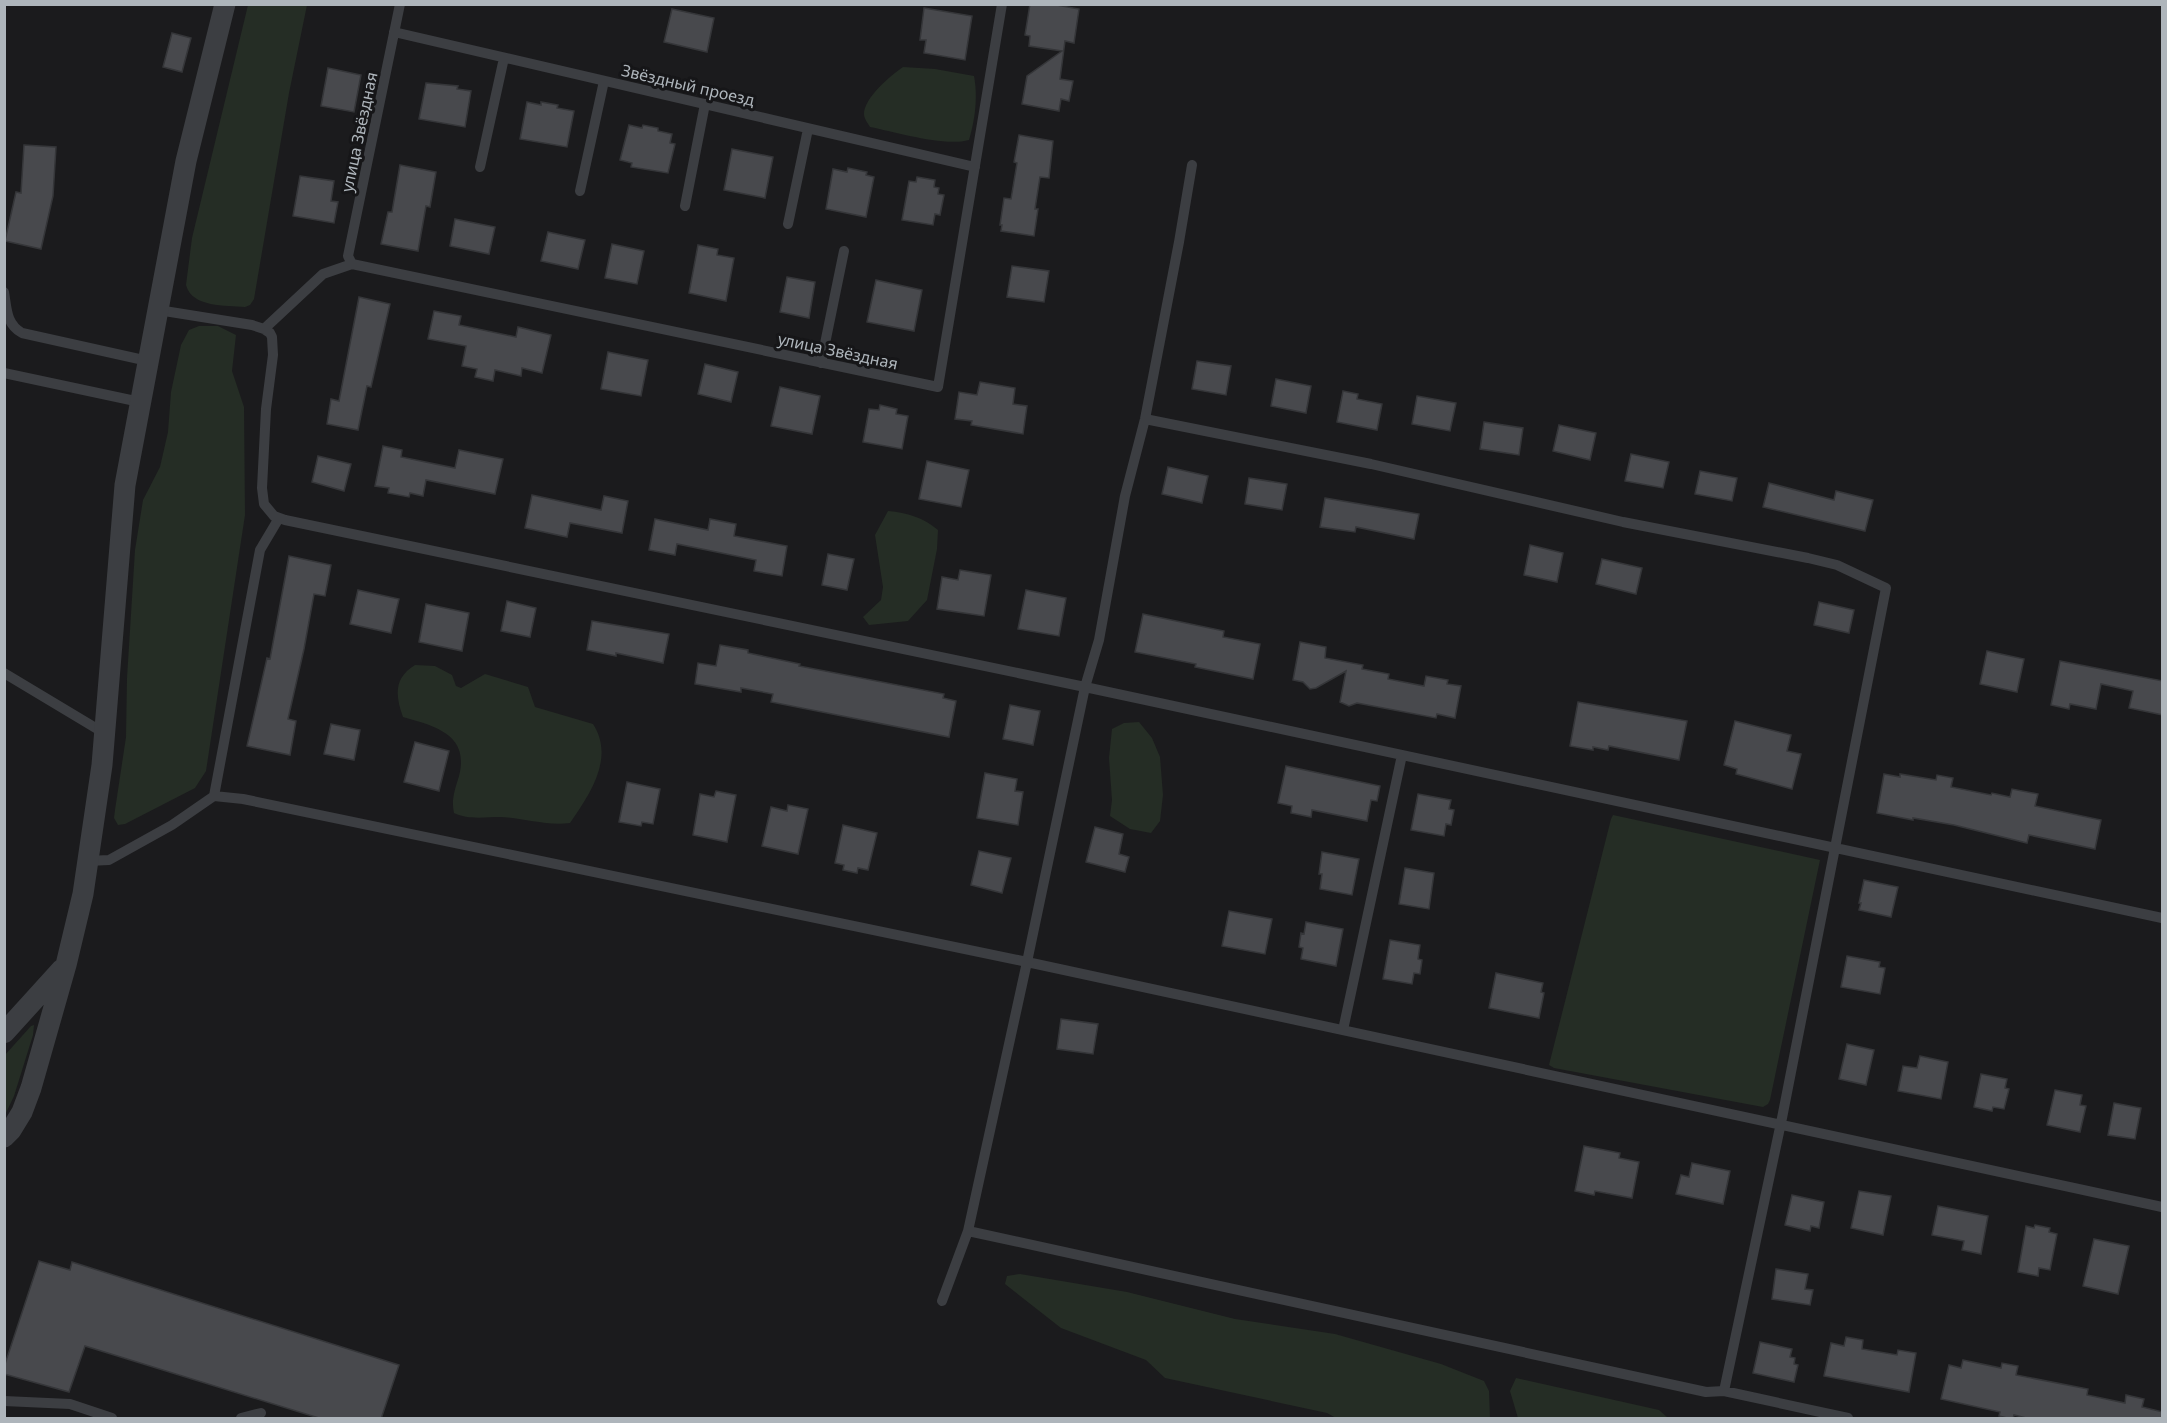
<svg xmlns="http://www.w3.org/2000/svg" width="2167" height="1423" font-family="'Noto Sans',sans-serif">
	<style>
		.green { fill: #252d25 }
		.building { fill: #48494d; stroke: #353639; stroke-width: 1.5 }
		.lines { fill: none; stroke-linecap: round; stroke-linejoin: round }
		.service { stroke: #3c3e42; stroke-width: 10 }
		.minor { stroke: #3c3e42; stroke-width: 21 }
		.labels { text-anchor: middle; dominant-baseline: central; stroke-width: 6; stroke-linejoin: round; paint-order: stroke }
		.street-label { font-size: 16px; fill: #aeb5bb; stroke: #161618 }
	</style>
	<rect width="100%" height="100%" fill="#1b1b1d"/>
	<!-- green -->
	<path class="green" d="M 248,5 L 307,5 L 289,93 L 254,299 L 250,305 L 245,307 C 226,305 192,308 186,285 L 192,238 Z
		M 903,67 L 935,69 L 974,76 C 978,97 975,120 969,140 C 944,147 896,132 870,127 C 868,123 864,119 864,114 C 864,98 891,75 903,67 Z
		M 199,326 L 218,326 L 236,335 L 232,371 L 244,407 L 245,515 L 206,771 L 195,788 L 125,824 L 118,825 L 114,818 L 115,810 L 126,737 L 127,678 L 135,550 L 143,500 L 160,467 L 168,432 L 171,392 L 181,345 L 189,330 Z
		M 888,511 C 908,513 922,517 938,530 L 937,549 L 927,600 L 908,621 L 869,625 L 863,617 L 881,600 L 883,587 L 875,535 Z
		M 415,665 L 435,666 L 452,675 L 456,686 L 461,688 L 485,674 L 528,687 L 535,707 L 593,724 C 615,758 590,794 570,823 C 545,826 524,818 500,817 C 485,817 468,820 454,813 C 451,800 455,789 459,776 C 470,734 434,726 403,717 C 395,695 394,678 415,665 Z
		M 1139,722 L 1152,738 L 1160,757 L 1163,795 L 1160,821 L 1151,833 L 1130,829 L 1110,816 L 1112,800 L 1109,758 L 1112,729 L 1124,723 Z
		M 1613,815 L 1820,860 L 1770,1100 L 1768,1104 L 1763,1107 L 1554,1068 L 1549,1065 L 1611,819 Z
		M 34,1025 L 33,1035 L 14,1096 L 5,1115 L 5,1055 L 31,1026 Z
		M 1020,1274 L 1127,1292 L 1235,1319 L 1335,1334 L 1441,1364 L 1484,1381 L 1489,1391 L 1490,1418 L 1336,1418 L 1327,1413 L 1165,1378 L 1146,1360 L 1061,1328 L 1005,1284 L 1007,1276 Z
		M 1516,1378 L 1659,1410 L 1668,1418 L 1518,1418 L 1510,1391 Z"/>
	<!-- building -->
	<path class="building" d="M 1030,4 L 1051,4 L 1079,9 L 1074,43 L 1065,41 L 1060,79 L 1073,81 L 1069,101 L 1061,99 L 1059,111 L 1022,104 L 1027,76 L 1062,51 L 1029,46 L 1030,36 L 1025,35 Z
		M 924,8 L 972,16 L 965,60 L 924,53 L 926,40 L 920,40 Z
		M 672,9 L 714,18 L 707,52 L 664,42 Z
		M 172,33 L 191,38 L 182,72 L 163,67 Z
		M 328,68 L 361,75 L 354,112 L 321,106 Z
		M 426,83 L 458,86 L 457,89 L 471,91 L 465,127 L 419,119 Z
		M 527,102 L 541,105 L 541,102 L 558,105 L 557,108 L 574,111 L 567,147 L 520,139 Z
		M 629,125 L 642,128 L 643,125 L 658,128 L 658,131 L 672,134 L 670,143 L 675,144 L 668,173 L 631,167 L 632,163 L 620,160 Z
		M 1019,135 L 1053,141 L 1049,178 L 1040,177 L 1035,209 L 1038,209 L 1034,236 L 1001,231 L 1002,225 L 1000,225 L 1004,198 L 1011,199 L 1017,163 L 1014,162 Z
		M 24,145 L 56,147 L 53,196 L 41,249 L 5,241 L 16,192 L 21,193 Z
		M 732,149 L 773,157 L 765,198 L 724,190 Z
		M 400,165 L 436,172 L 430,207 L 426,206 L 418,251 L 381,244 L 388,212 L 392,212 Z
		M 848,168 L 867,172 L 866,175 L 874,177 L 866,217 L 826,209 L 833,169 L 847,172 Z
		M 300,176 L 334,181 L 331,201 L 338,202 L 334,223 L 293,216 Z
		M 917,177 L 935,180 L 934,187 L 939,188 L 938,194 L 944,195 L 940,215 L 935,214 L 933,225 L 902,220 L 909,181 L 916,182 Z
		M 455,219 L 495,227 L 489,254 L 450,246 Z
		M 548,232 L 585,240 L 578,269 L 541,261 Z
		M 612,244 L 644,251 L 637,284 L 605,278 Z
		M 698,245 L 718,249 L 717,255 L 734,258 L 726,301 L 689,293 Z
		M 1012,266 L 1049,271 L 1044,302 L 1007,297 Z
		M 787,277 L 815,282 L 809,318 L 780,312 Z
		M 876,280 L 922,290 L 914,331 L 867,322 Z
		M 359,297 L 390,304 L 371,387 L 367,386 L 358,430 L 327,424 L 331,399 L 339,401 Z
		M 434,311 L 461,316 L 459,325 L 516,337 L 518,327 L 551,335 L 542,373 L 522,368 L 521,376 L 495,370 L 493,381 L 475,377 L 477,369 L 462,366 L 466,346 L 428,339 Z
		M 608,352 L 648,360 L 641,396 L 601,389 Z
		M 1197,361 L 1231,366 L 1226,395 L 1192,389 Z
		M 705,364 L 738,372 L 731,402 L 698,394 Z
		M 1276,379 L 1311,386 L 1306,413 L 1271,406 Z
		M 980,382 L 1015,388 L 1013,404 L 1027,406 L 1023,434 L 971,425 L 972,421 L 955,419 L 959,392 L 977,395 Z
		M 780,387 L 820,396 L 812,434 L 771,426 Z
		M 1343,391 L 1358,394 L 1357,399 L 1382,404 L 1377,430 L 1337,422 Z
		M 1417,396 L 1456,403 L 1450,431 L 1412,424 Z
		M 880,405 L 897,409 L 896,414 L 908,416 L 902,449 L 863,442 L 869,409 L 879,410 Z
		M 1484,422 L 1523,428 L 1519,455 L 1480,449 Z
		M 1559,425 L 1596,433 L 1590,460 L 1553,451 Z
		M 383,446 L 402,450 L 401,457 L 455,468 L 459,450 L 503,459 L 495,494 L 426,480 L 423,496 L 410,493 L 409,497 L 388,493 L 389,488 L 375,486 Z
		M 1631,454 L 1669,462 L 1663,488 L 1625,481 Z
		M 318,456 L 351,464 L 344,491 L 312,482 Z
		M 927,461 L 969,470 L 961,507 L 919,499 Z
		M 1168,467 L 1208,476 L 1202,503 L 1162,494 Z
		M 1700,471 L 1737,478 L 1732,501 L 1695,494 Z
		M 1249,478 L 1287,484 L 1282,510 L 1245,504 Z
		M 1769,483 L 1834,500 L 1836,491 L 1873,500 L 1865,531 L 1763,507 Z
		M 532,495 L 601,510 L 604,496 L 628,501 L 622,533 L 570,523 L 567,537 L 525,528 Z
		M 1325,498 L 1419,514 L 1414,539 L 1356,527 L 1355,532 L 1320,527 Z
		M 655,519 L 708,530 L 710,519 L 736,524 L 734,536 L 787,546 L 782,576 L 754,571 L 756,560 L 677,544 L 675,555 L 649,550 Z
		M 1530,545 L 1563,553 L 1557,582 L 1524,575 Z
		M 828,554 L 854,559 L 847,590 L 822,585 Z
		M 289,556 L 331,565 L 325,596 L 314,594 L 304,649 L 288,719 L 296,721 L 290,755 L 247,746 L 267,658 L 270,659 Z
		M 1602,559 L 1642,568 L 1636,594 L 1596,584 Z
		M 960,570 L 991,575 L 984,616 L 937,609 L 942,577 L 958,580 Z
		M 358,590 L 399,599 L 391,633 L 350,624 Z
		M 1026,590 L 1066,598 L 1059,636 L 1018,629 Z
		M 507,601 L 536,608 L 530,637 L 501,631 Z
		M 1819,602 L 1854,610 L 1849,633 L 1814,625 Z
		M 426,604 L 469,613 L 462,651 L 419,642 Z
		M 1143,614 L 1224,631 L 1223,637 L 1260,644 L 1253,679 L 1195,667 L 1196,664 L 1135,652 Z
		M 592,621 L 669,634 L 663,663 L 616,653 L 616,656 L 587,650 Z
		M 1300,642 L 1326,647 L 1325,658 L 1363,665 L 1362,669 L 1389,674 L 1388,679 L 1424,686 L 1426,676 L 1448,680 L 1447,684 L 1461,686 L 1455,718 L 1437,714 L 1436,718 L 1357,703 L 1349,706 L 1340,702 L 1346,671 L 1316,688 L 1310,689 L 1303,682 L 1293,680 Z
		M 720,645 L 748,650 L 748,653 L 800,664 L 799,666 L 944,694 L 943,698 L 956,701 L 949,737 L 771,702 L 773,694 L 741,688 L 741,692 L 695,684 L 698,663 L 716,666 Z
		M 1987,651 L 2024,659 L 2017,692 L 1980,684 Z
		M 2060,661 L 2163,681 L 2163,715 L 2129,708 L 2133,691 L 2101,684 L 2096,709 L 2070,704 L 2069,709 L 2051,705 Z
		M 1578,702 L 1687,721 L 1679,760 L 1609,746 L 1608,750 L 1593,747 L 1593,750 L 1570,746 Z
		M 1010,705 L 1040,711 L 1033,745 L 1003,739 Z
		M 1735,721 L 1791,735 L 1787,751 L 1801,754 L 1792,789 L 1736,774 L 1737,769 L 1724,765 Z
		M 331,724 L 360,730 L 354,760 L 324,754 Z
		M 415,742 L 449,751 L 439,791 L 404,782 Z
		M 1286,766 L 1380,786 L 1377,801 L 1371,800 L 1367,821 L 1312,810 L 1311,817 L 1291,813 L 1292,806 L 1278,803 Z
		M 985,773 L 1017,779 L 1015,791 L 1023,792 L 1018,825 L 977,818 Z
		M 1884,774 L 1900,777 L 1900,774 L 1936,780 L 1937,775 L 1953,778 L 1951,787 L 1991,795 L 1992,793 L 2010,797 L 2012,789 L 2038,794 L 2035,806 L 2101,820 L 2095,849 L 2029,835 L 2027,843 L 1954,825 L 1913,818 L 1913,820 L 1877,813 Z
		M 627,782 L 660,789 L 653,824 L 642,822 L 641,826 L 619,822 Z
		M 716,791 L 736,795 L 727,842 L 693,835 L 700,794 L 714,797 Z
		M 1418,794 L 1451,800 L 1449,809 L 1454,810 L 1451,825 L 1446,824 L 1444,836 L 1411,830 Z
		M 788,805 L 808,809 L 798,854 L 762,846 L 771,807 L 787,811 Z
		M 843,825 L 877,833 L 868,870 L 858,868 L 857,873 L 843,870 L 844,865 L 835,863 Z
		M 1095,827 L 1123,834 L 1119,854 L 1129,857 L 1125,872 L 1086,862 Z
		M 979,851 L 1011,858 L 1002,893 L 971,885 Z
		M 1322,852 L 1359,859 L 1352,895 L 1320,889 L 1322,874 L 1319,874 Z
		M 1405,868 L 1434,873 L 1429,909 L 1399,904 Z
		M 1864,880 L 1898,887 L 1891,917 L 1859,910 L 1861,903 L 1859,903 Z
		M 1229,911 L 1272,919 L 1265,954 L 1222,946 Z
		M 1306,922 L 1343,929 L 1336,966 L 1301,959 L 1303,948 L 1299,947 L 1301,933 L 1304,934 Z
		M 1390,940 L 1420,945 L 1418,959 L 1422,960 L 1420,974 L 1414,973 L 1412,984 L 1383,979 Z
		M 1847,956 L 1880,962 L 1879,967 L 1885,968 L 1880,994 L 1841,987 Z
		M 1496,973 L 1543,983 L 1541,992 L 1544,993 L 1539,1018 L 1489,1008 Z
		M 1061,1019 L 1098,1024 L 1093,1054 L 1057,1049 Z
		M 1847,1044 L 1874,1050 L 1866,1085 L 1839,1079 Z
		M 1920,1056 L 1948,1062 L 1941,1099 L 1898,1091 L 1903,1066 L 1917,1068 Z
		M 1981,1074 L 2007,1079 L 2005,1088 L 2009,1089 L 2004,1109 L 1993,1107 L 1992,1111 L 1974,1107 Z
		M 2055,1090 L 2082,1095 L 2080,1105 L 2086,1106 L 2080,1132 L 2047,1125 Z
		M 2114,1103 L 2141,1108 L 2135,1139 L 2108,1135 Z
		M 1584,1146 L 1620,1153 L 1619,1158 L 1639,1162 L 1632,1198 L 1595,1191 L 1594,1195 L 1575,1191 Z
		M 1692,1163 L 1730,1171 L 1723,1204 L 1676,1194 L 1681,1175 L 1689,1177 Z
		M 1859,1191 L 1891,1196 L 1883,1235 L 1851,1228 Z
		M 1792,1195 L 1824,1202 L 1819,1228 L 1811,1226 L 1810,1231 L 1785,1225 Z
		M 1938,1206 L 1988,1216 L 1981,1254 L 1962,1250 L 1964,1241 L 1932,1235 Z
		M 2035,1225 L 2050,1228 L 2049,1232 L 2057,1234 L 2050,1270 L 2039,1268 L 2038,1276 L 2018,1272 L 2026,1226 L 2034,1228 Z
		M 2094,1239 L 2129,1246 L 2118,1294 L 2083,1286 Z
		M 39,1261 L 70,1270 L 72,1262 L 399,1365 L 381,1419 L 322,1419 L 85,1346 L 69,1392 L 4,1374 L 4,1367 Z
		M 1776,1269 L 1808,1274 L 1805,1289 L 1813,1290 L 1810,1305 L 1772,1299 Z
		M 1846,1337 L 1863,1340 L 1862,1349 L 1897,1355 L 1898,1350 L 1916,1353 L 1909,1392 L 1824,1376 L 1831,1343 L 1844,1346 Z
		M 1760,1342 L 1792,1349 L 1790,1357 L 1795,1358 L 1794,1364 L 1798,1365 L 1794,1382 L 1753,1373 Z
		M 1963,1360 L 2001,1368 L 2002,1363 L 2018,1366 L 2016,1375 L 2088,1389 L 2087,1395 L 2125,1403 L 2126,1395 L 2144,1399 L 2142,1407 L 2163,1412 L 2163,1419 L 2030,1419 L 2014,1415 L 2013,1419 L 2011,1419 L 1999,1416 L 2000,1412 L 1941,1399 L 1949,1365 L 1961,1368 Z"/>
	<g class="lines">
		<!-- service -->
		<path class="service" d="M 394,32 L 975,167
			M 480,167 L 504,58
			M 580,191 L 604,81
			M 685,206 L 705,104
			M 788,224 L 808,129
			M 352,264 L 348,256 L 400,4
			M 4,292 C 7,309 6,324 22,333 L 148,361
			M 158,310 L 252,325 L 264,329 L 270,333 L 272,337 L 273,355 L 266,409 L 262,488 L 264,504 L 274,516 L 285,520 L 1085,687 L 2162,918
			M 264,329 L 323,274 L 352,264 L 938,387 L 1002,4
			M 821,363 L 844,251
			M 4,373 L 140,402
			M 1145,419 L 1371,464 L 1623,522 L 1808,558 L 1837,565 L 1886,588 L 1782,1118 L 1724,1391
			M 4,673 L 104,733
			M 214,796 L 260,550 L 279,518
			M 88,861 L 109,860 L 172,825 L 214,796 L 243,799 L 1027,962 L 2162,1207
			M 1343,1030 L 1402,755
			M 968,1231 L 1706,1392 L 1724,1391 L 1848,1418
			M 942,1301 L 968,1231 L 1027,962 L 1085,687 L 1099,640 L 1125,496 L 1145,419 L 1179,242 L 1192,165
			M 4,1401 L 70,1404 L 112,1418
			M 241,1418 L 261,1413"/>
		<!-- minor -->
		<path class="minor" d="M 4,1033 L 62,969
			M 4,1137 L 11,1130 L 22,1112 L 31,1088 L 66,965 L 83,894 L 102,765 L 125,485 L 186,161 L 225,4"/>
	</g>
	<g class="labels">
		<!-- street labels -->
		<g class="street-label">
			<text transform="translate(688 85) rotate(13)">Звёздный проезд</text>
			<text transform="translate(359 132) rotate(-78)">улица Звёздная</text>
			<text transform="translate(838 351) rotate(12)">улица Звёздная</text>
		</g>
	</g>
	<!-- border -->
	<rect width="2167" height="1423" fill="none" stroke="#aeb5bb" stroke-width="12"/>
</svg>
